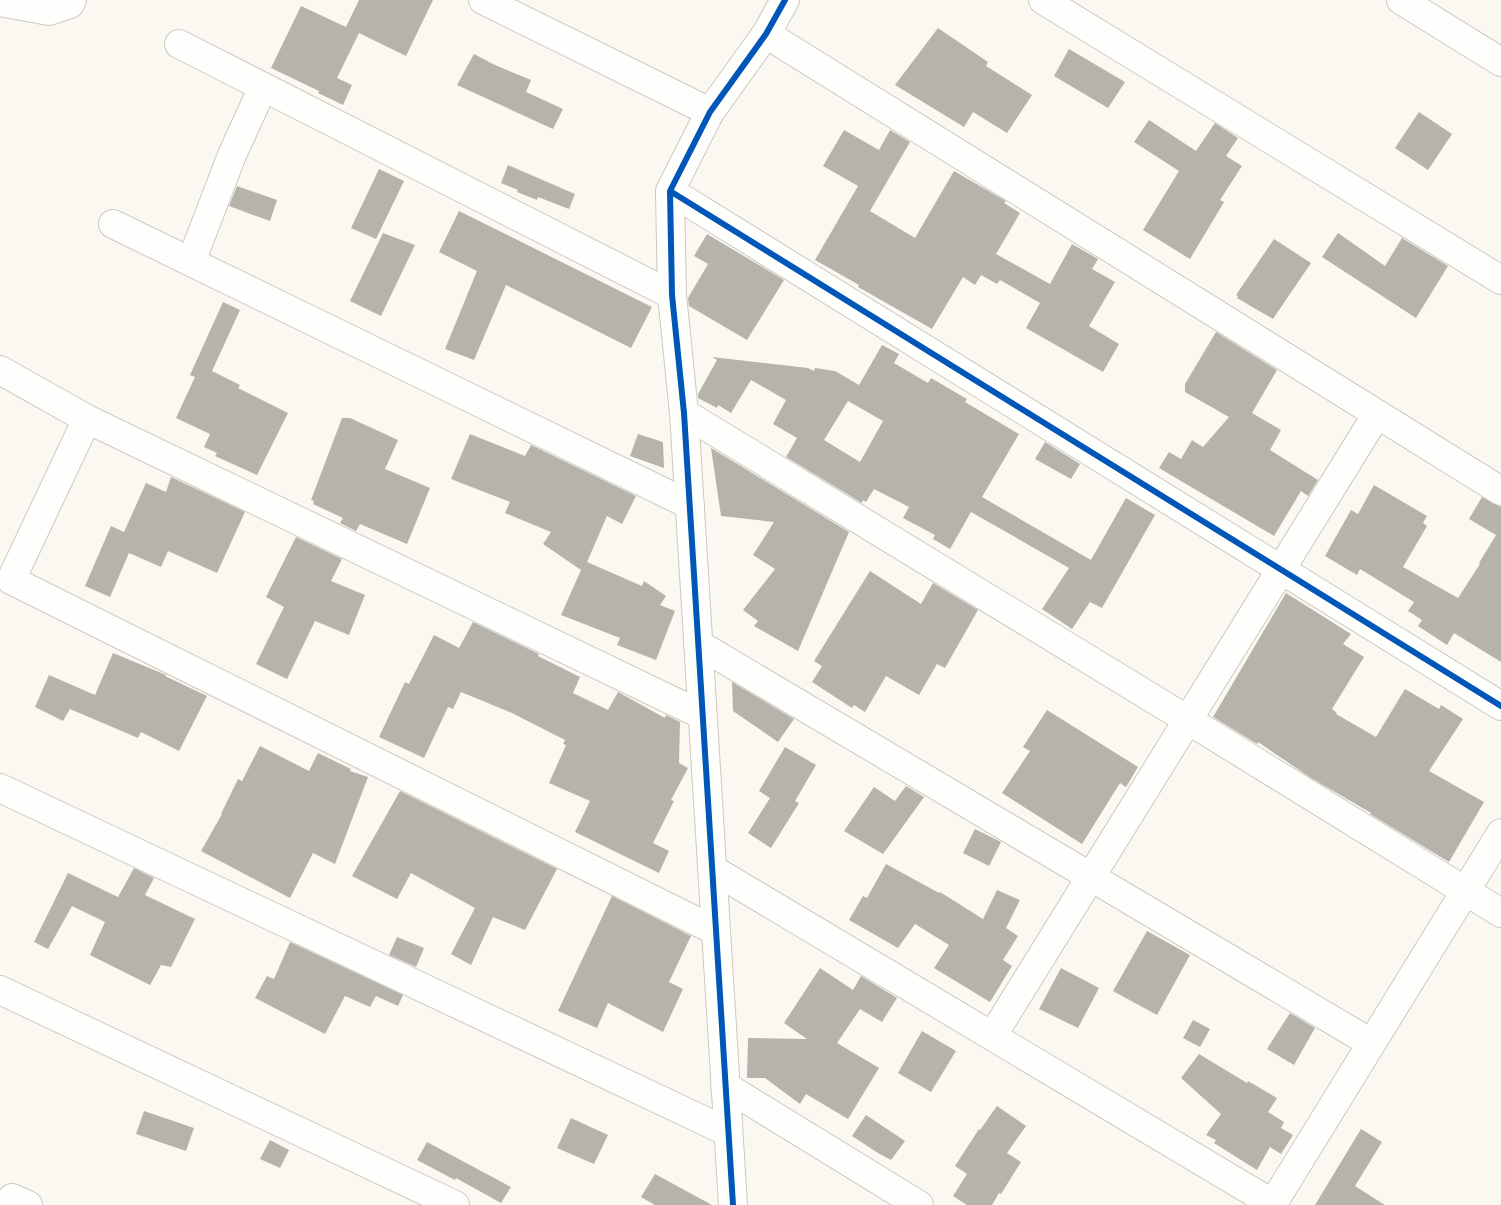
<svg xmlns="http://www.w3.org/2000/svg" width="1501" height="1205" font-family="'Nunito Sans',sans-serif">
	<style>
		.building { fill: #b6b3ab; fill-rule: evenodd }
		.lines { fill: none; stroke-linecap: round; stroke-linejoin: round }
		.minor-casing { stroke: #ccc9c0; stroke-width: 30 }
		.minor { stroke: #fefefd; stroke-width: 28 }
		.cycleway-casing { stroke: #fff; stroke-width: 9 }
		.cycleway { stroke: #0057b8; stroke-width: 6 }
	</style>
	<rect width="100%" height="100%" fill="#faf8f1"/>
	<!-- building -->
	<path class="building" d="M 359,0 L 433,0 L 406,56 L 359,33 L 337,78 L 352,85 L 343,105 L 318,93 L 319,91 L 271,68 L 301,6 L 346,27 Z
		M 938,28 L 988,62 L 986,66 L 1032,95 L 1007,133 L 973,112 L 964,127 L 895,85 Z
		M 1069,49 L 1125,82 L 1108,108 L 1054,76 Z
		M 474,54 L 495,65 L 531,80 L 526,92 L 563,109 L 553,129 L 457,85 Z
		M 1419,112 L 1452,134 L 1428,170 L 1395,148 Z
		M 1149,120 L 1196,151 L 1215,123 L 1238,138 L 1226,156 L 1242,166 L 1220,200 L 1224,202 L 1190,259 L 1143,230 L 1179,171 L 1134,142 Z
		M 844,130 L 879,150 L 890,130 L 910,142 L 870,211 L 915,238 L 954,171 L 1006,201 L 1004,203 L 1020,213 L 996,254 L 1050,284 L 1072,244 L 1098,259 L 1092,269 L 1115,282 L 1089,326 L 1119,344 L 1103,372 L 1026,328 L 1040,303 L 1000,280 L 997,284 L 981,275 L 975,285 L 963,277 L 932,329 L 858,287 L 859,285 L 815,260 L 858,186 L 823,166 Z
		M 508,165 L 575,194 L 569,209 L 538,197 L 537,200 L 517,192 L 518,190 L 501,183 Z
		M 379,169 L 404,181 L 376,239 L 351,228 Z
		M 237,186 L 277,200 L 270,221 L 229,206 Z
		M 459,211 L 652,307 L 631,348 L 506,285 L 474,360 L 445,349 L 477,271 L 439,252 Z
		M 383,233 L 415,245 L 381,316 L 350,301 Z
		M 1338,233 L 1385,266 L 1402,238 L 1448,266 L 1416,318 L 1322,257 Z
		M 707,234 L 784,280 L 747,340 L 689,306 L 688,298 L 708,264 L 694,256 Z
		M 1274,239 L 1311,263 L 1273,319 L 1237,298 L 1238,296 L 1236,295 Z
		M 223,302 L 240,310 L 212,371 L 240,385 L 238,388 L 288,413 L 257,475 L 215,456 L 217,453 L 204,447 L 210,434 L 176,418 L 195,377 L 190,375 Z
		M 1216,332 L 1277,370 L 1252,413 L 1281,430 L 1270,450 L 1318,480 L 1308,496 L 1301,491 L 1274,536 L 1159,468 L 1169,452 L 1181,459 L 1192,440 L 1203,447 L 1229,417 L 1185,392 L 1185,384 Z
		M 882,345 L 899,354 L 894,363 L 928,383 L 931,378 L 967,399 L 965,402 L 1019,434 L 982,497 L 1091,560 L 1126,498 L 1155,515 L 1102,608 L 1090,602 L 1072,629 L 1042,609 L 1069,568 L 971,512 L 950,549 L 933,539 L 935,535 L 903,518 L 909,507 L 874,489 L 866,502 L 863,500 L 862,503 L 786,457 L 797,438 L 773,424 L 786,400 L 751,380 L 731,413 L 718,405 L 717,408 L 698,398 L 698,394 L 717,360 L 712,357 L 808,368 L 814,371 L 815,368 L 835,371 L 859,385 ZM 848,401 L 883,421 L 860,462 L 824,440 Z
		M 342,418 L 350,418 L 398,440 L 385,469 L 430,488 L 407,544 L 360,524 L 356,531 L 340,523 L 343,518 L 313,504 L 314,501 L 311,500 Z
		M 470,434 L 525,456 L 531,445 L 636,496 L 622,524 L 607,516 L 587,562 L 642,586 L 644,581 L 666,596 L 660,605 L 675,611 L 656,660 L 617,645 L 620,638 L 561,615 L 581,570 L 543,544 L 551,532 L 505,513 L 510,502 L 451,479 Z
		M 638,434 L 663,442 L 664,468 L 630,456 Z
		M 1045,442 L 1080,464 L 1071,479 L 1035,459 Z
		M 711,448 L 849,532 L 798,651 L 754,626 L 758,621 L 743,610 L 775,569 L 753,555 L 774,522 L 721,516 Z
		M 171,477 L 245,512 L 217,573 L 168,551 L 161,567 L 129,553 L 110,597 L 85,586 L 111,526 L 124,532 L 146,483 L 166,492 Z
		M 1374,485 L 1427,516 L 1423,523 L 1427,526 L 1403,567 L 1458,598 L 1480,564 L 1479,563 L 1496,535 L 1469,519 L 1482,497 L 1501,507 L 1501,662 L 1454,633 L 1447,645 L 1418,626 L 1422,620 L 1408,611 L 1414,602 L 1360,569 L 1357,575 L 1325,556 L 1351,510 L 1358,514 Z
		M 296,537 L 342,559 L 331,581 L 365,595 L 349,635 L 315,621 L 287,679 L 256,664 L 284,607 L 266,597 Z
		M 870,571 L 921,604 L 933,583 L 978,610 L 945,668 L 937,664 L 919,695 L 886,676 L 865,712 L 854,705 L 852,708 L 812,682 L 822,666 L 814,661 Z
		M 1286,593 L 1351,634 L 1343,644 L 1364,657 L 1332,709 L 1337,713 L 1336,714 L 1376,737 L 1405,689 L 1439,709 L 1441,705 L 1463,719 L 1429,771 L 1484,802 L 1449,862 L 1370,814 L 1371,813 L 1311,778 L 1258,742 L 1257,744 L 1213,717 Z
		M 473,622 L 539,654 L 538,656 L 580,677 L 573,693 L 608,710 L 618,692 L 665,718 L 666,715 L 680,722 L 679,763 L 688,768 L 671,800 L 674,801 L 653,843 L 669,851 L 659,873 L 575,832 L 590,801 L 549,783 L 566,745 L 563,744 L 565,740 L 512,713 L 461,692 L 453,709 L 448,707 L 424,758 L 379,737 L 405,682 L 409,684 L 434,635 L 459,648 Z
		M 113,653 L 166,675 L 165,676 L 207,696 L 179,751 L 141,732 L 138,738 L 70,709 L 63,721 L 35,707 L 49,675 L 95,695 Z
		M 732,682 L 794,719 L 778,742 L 733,711 Z
		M 1047,710 L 1138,767 L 1126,787 L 1120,783 L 1082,844 L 1002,793 L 1030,751 L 1023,747 Z
		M 260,746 L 309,771 L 318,753 L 351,769 L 350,771 L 368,777 L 335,864 L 313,853 L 290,898 L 201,851 L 222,814 L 221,814 L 238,779 L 242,781 Z
		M 785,747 L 816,765 L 795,801 L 799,803 L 771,848 L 748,833 L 770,798 L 759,791 Z
		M 906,786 L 924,797 L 883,854 L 844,831 L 874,787 L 895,801 Z
		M 400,791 L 557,869 L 525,930 L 493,917 L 471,965 L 451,954 L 475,908 L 411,873 L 397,899 L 352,876 Z
		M 975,829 L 1001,842 L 989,866 L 963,853 Z
		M 886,864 L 939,893 L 940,892 L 983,919 L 997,890 L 1020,900 L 1006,928 L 1018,936 L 1003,960 L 1012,966 L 990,1002 L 934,968 L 949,945 L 915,924 L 898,948 L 849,920 L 863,896 L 867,898 Z
		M 134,868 L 154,878 L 145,895 L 195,919 L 171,967 L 161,965 L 150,985 L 90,955 L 105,922 L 72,906 L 48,949 L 34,942 L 68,873 L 118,897 Z
		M 612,896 L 691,936 L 669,982 L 683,989 L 663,1032 L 608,1003 L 597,1028 L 558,1011 Z
		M 1147,931 L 1190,955 L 1157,1015 L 1113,991 Z
		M 397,937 L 424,948 L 416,967 L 389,955 Z
		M 290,942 L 403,995 L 398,1006 L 376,996 L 370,1007 L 345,996 L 325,1034 L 255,998 L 267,976 L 274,979 Z
		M 820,968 L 853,990 L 861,976 L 897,998 L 882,1022 L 860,1009 L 837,1043 L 879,1068 L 848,1119 L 806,1094 L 800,1104 L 765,1078 L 747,1078 L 748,1038 L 807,1039 L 784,1023 Z
		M 1061,968 L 1099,988 L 1078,1028 L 1039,1009 Z
		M 1290,1013 L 1315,1028 L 1294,1065 L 1267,1049 Z
		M 1193,1020 L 1210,1029 L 1200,1047 L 1183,1038 Z
		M 922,1031 L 956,1051 L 931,1092 L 898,1073 Z
		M 1199,1054 L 1247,1083 L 1248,1081 L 1277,1098 L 1268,1112 L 1284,1122 L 1281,1128 L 1293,1135 L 1281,1154 L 1270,1147 L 1257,1170 L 1214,1143 L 1216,1140 L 1206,1135 L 1221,1114 L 1181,1078 Z
		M 997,1106 L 1026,1126 L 1007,1153 L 1021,1162 L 1001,1194 L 999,1193 L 992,1205 L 967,1205 L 953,1196 L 967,1174 L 955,1166 L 979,1129 L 980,1130 Z
		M 144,1111 L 194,1128 L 186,1151 L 136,1134 Z
		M 866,1115 L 905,1141 L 891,1160 L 878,1153 L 852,1136 Z
		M 571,1118 L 608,1135 L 594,1164 L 557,1148 Z
		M 1361,1129 L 1382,1142 L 1355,1186 L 1385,1205 L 1315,1205 Z
		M 270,1140 L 289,1150 L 280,1168 L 260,1159 Z
		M 427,1142 L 511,1187 L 501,1203 L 456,1178 L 455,1180 L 417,1160 Z
		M 655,1174 L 712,1205 L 655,1205 L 641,1197 Z"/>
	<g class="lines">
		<!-- minor casing -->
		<g class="minor-casing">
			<path id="minor" d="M 483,0 L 710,112
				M 1043,0 L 1501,280
				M 1401,0 L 1501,62
				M 0,2 L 49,11 L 70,4 L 72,0
				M 766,34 L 1501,491
				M 179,44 L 672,295
				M 670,191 L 1501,706
				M 113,224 L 690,505
				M 191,262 L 232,155 L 263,87
				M 0,370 L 87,419 L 702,715
				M 684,413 L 1188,720 L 1501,913
				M 87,419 L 11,580 L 716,931
				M 698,644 L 1371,1043
				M 0,788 L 728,1132
				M 712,869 L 1275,1205
				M 0,990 L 455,1205
				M 993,1035 L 1377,414
				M 725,1086 L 919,1205
				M 12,1198 L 28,1205
				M 733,1205 L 684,413 L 672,295 L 670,191 L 710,112 L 766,34 L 785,0
				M 1272,1205 L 1501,833"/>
		</g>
		<!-- minor -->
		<use href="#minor" class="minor"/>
		<!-- cycleway casing -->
		<g class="cycleway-casing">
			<path id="cycleway" d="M 670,191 L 1501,706
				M 733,1205 L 684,413 L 672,295 L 670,191 L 710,112 L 766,34 L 785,0"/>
		</g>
		<!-- cycleway -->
		<use href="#cycleway" class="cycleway"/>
	</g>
</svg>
